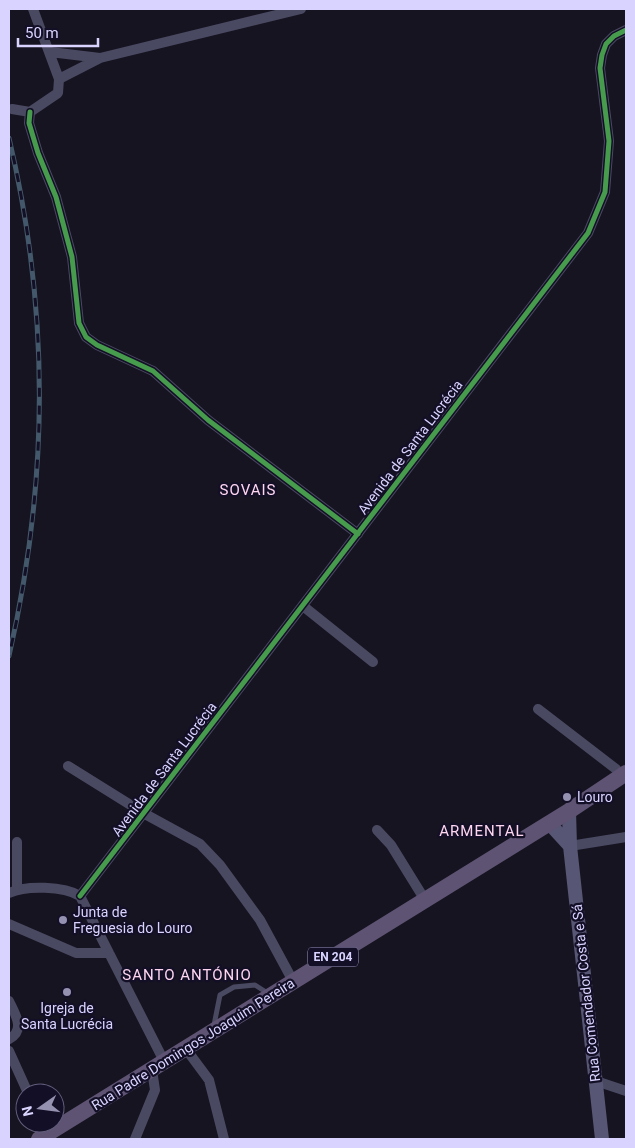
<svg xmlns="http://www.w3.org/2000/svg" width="635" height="1148" font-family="Roboto,sans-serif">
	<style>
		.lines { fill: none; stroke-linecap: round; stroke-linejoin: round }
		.lane { stroke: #4a4962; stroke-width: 5 }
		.street { stroke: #4a4962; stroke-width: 10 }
		.secondary { stroke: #575674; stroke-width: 14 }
		.primary { stroke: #5e5373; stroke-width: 16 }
		.rail-casing { stroke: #43596b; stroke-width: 5 }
		.rail { stroke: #130f26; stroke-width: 3; stroke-dasharray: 9; stroke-linecap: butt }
		.cycleway-casing { stroke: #130f26; stroke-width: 8 }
		.cycleway { stroke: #469c4c; stroke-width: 5 }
		.poi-dot { fill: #9591b1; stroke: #130f26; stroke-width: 2 }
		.labels { text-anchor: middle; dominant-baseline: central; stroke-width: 4.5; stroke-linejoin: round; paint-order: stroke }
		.shield { fill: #130f26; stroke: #9e99be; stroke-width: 1 }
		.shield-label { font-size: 12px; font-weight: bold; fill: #d9d4ff }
		.street-label { font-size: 14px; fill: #d9d4ff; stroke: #130f26 }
		.poi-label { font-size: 14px; fill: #d9d4ff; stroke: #130f26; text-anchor: start }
		.neighbourhood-label { font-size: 15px; letter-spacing: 1px; fill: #ffd6f0; stroke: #130f26 }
	</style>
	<rect width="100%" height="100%" fill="#161421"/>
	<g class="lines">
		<!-- lane -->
		<path class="lane" d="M 214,1025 L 220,995 L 234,987 L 255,985 L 269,994"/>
		<!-- street -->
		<path class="street" d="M 50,52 L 100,58
			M 59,79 L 100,58 L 301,9
			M 12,109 L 30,112 L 58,93 L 59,79 L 33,9
			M 30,112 L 29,123 L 38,153 L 56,197 L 72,257 L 79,323 L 86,337 L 97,345 L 153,371 L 208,420 L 358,534
			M 303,606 L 373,662
			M 538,709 L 616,769 L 622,776
			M 68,766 L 145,814 L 200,844 L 220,865 L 260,920 L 293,981
			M 377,830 L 391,845 L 425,900
			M 17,842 L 17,889
			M 570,846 L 626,837
			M 9,893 C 26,885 64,886 80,896 L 165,1063
			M 80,896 L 588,233 L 605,192 L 609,141 L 600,68 L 602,55 L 606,44 L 614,36 L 626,30
			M 9,924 L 76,953 L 109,953
			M 9,1001 C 15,1014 26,1030 9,1039
			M 186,1049 L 209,1080 L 224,1139
			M 9,1051 L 28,1093
			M 596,1081 L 626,1091
			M 41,1123 L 46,1135
			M 135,1139 L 155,1090 L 152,1070"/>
		<!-- secondary -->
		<path class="secondary" d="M 569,811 L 570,846 L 602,1139
			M 549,823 L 570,846"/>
		<!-- primary -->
		<path class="primary" d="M 39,1139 L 569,811 L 626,773"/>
		<!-- rail casing -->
		<g class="rail-casing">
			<path id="rail" d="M 9,138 C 50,312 49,481 9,656"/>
		</g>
		<!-- rail -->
		<use href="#rail" class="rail"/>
		<!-- cycleway casing -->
		<g class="cycleway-casing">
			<path id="cycleway" d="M 30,112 L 29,123 L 38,153 L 56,197 L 72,257 L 79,323 L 86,337 L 97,345 L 153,371 L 208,420 L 358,534
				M 80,896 L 588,233 L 605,192 L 609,141 L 600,68 L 602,55 L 606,44 L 614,36 L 626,30"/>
		</g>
		<!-- cycleway -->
		<use href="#cycleway" class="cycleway"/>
	</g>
	<!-- markers -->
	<g class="poi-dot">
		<circle cx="567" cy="797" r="5"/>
		<circle cx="63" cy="920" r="5"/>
		<circle cx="67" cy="992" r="5"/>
	</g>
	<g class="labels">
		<!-- shield labels -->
		<rect class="shield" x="308" y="947.5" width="50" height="19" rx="4"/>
		<g class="shield-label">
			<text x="333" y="957">EN 204</text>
		</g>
		<!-- street labels -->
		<g class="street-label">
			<text transform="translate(410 447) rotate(-53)">Avenida de Santa Lucrécia</text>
			<text transform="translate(164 769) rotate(-53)">Avenida de Santa Lucrécia</text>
			<text transform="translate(586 993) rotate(-96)">Rua Comendador Costa e Sá</text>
			<text transform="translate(193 1044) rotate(-32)">Rua Padre Domingos Joaquim Pereira</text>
		</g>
		<!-- poi labels -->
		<g class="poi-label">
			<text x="577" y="797">Louro</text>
			<text x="73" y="912">Junta de<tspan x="73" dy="16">Freguesia do Louro</tspan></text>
			<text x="67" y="1008" text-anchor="middle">Igreja de<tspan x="67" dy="16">Santa Lucrécia</tspan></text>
		</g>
		<!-- neighbourhood labels -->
		<g class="neighbourhood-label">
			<text x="248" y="490">SOVAIS</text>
			<text x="482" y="831">ARMENTAL</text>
			<text x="187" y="975">SANTO ANTÓNIO</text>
		</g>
	</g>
	<!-- border -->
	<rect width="635" height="1148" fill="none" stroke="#d9d4ff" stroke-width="20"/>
	<!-- north arrow -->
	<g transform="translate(40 1108) rotate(256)"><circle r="24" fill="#130f26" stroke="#625e7d"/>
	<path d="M0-4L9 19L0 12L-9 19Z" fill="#9591b1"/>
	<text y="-8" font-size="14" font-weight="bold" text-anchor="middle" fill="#d9d4ff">N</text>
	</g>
	<!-- scale -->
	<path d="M18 38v8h80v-8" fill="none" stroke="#d9d4ff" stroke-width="2.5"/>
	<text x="25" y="38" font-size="15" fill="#d9d4ff" stroke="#130f26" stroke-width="4" paint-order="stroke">50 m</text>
</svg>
